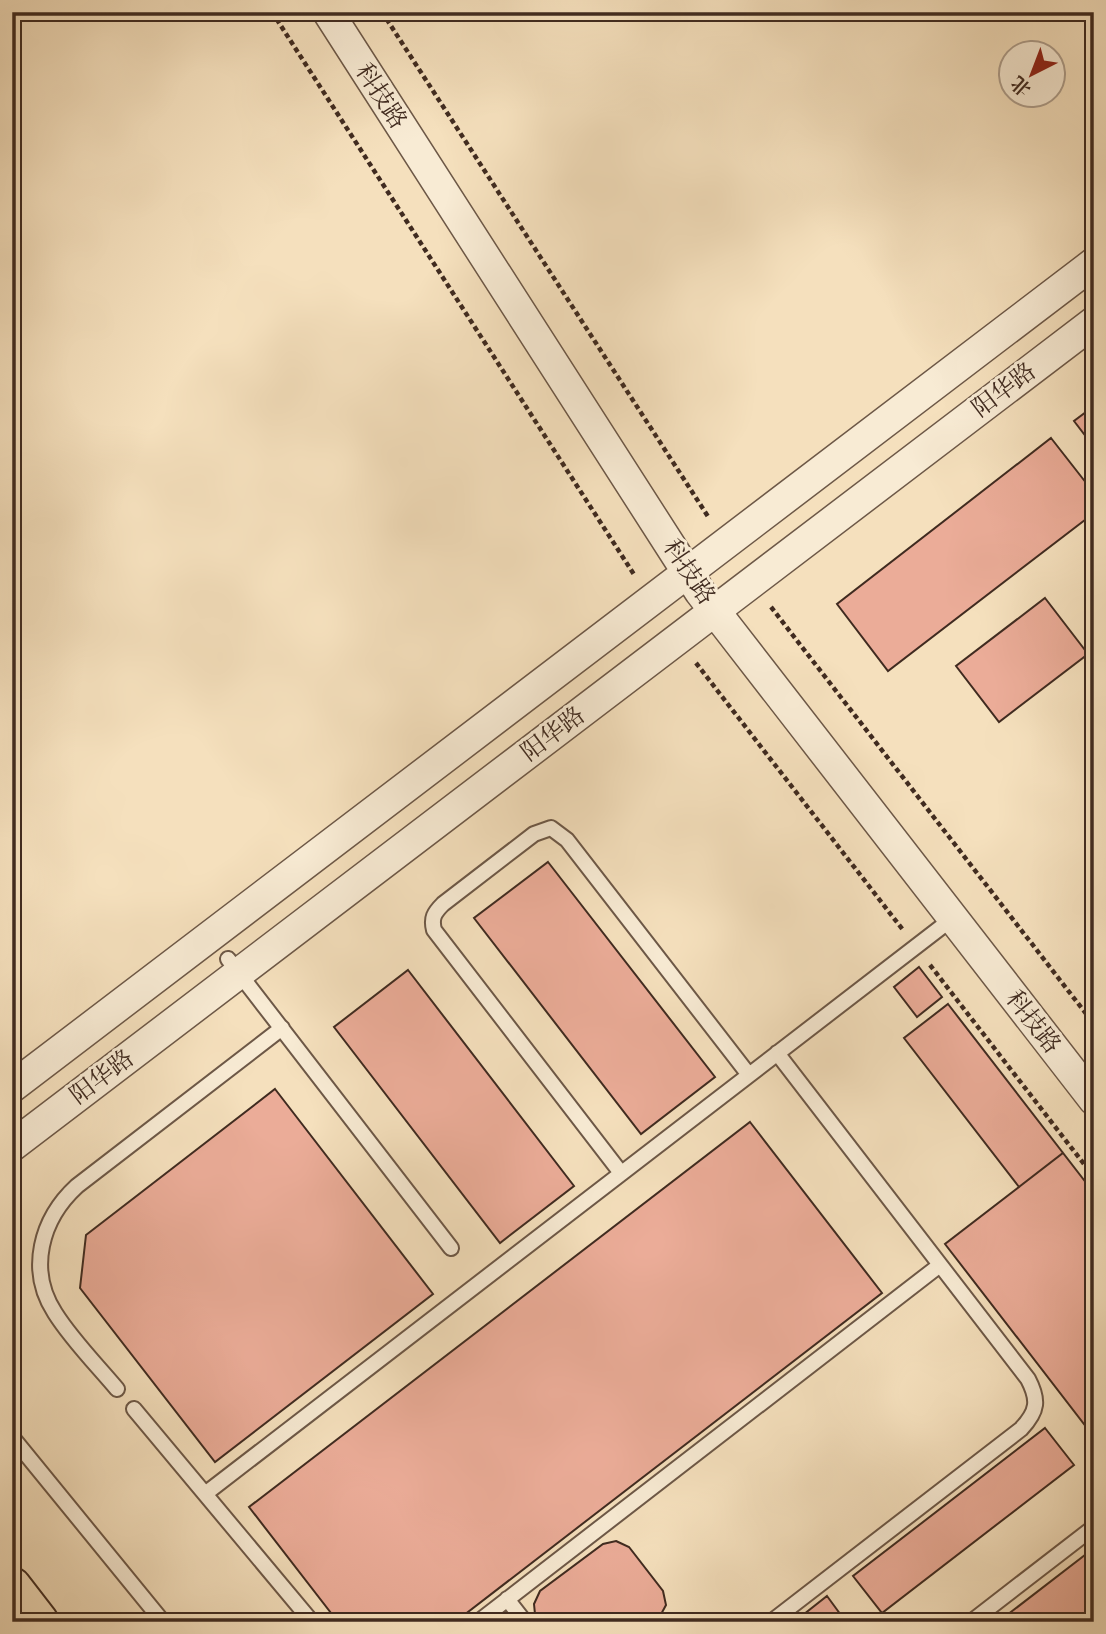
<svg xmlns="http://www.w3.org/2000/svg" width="1106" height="1634" font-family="Cardo,'Noto Serif SC',serif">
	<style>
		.building { fill: #ebac98; stroke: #402b20; stroke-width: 2 }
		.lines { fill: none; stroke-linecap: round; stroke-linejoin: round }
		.service-casing { stroke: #6d5847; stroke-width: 18 }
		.minor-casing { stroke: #6d5847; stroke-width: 33 }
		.trunk-casing { stroke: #402b20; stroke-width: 42 }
		.path { stroke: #402b20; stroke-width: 4.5; stroke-dasharray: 5 3.5; stroke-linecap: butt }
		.service { stroke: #f8ebd4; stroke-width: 14 }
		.minor { stroke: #f8ebd4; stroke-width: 30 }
		.trunk { stroke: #f5e0bd; stroke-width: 38 }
		.labels { text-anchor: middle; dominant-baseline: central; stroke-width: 6; stroke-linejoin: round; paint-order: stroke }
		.street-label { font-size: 24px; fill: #402b20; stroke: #f8ebd4 }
	</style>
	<rect width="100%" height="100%" fill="#f5e0bd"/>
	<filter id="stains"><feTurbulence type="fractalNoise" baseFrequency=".00286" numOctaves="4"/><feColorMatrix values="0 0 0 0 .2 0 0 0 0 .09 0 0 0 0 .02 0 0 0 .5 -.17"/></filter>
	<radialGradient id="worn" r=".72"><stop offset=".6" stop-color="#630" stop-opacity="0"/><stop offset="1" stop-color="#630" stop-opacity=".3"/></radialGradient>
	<!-- building -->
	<path class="building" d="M 1094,406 L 1094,447 L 1074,421 Z
		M 1051,438 L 1094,493 L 1094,513 L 888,671 L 837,604 Z
		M 1045,598 L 1088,654 L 999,722 L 956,666 Z
		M 548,862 L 715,1077 L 641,1134 L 474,918 Z
		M 919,967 L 942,997 L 917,1017 L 894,987 Z
		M 408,970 L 574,1186 L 500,1243 L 334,1027 Z
		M 948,1004 L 1094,1193 L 1094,1437 L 945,1244 L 1019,1187 L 904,1038 Z
		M 275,1089 L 433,1294 L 215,1462 L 80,1288 L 86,1235 Z
		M 750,1122 L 882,1293 L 455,1622 L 338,1622 L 249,1507 Z
		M 1063,1153 L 1094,1193 L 1094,1437 L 945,1244 Z
		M 1045,1428 L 1074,1465 L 882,1613 L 853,1576 Z
		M 616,1541 L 629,1547 L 663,1591 L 666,1605 L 659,1618 L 655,1622 L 539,1622 L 535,1614 L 534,1604 L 540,1591 L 603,1544 Z
		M 1094,1548 L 1094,1622 L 998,1622 Z
		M 827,1596 L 846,1622 L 794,1622 Z"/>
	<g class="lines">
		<!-- service casing -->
		<g class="service-casing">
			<path id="service" d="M 228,959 L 451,1248
				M 621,1173 L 434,930 C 431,918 434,913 443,904 L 534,834 L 551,828 L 567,840 L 749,1075
				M 117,1389 C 96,1364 72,1340 55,1313 C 27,1270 41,1219 77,1186 L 282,1028
				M 134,1409 L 312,1622
				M 12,1437 L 163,1622
				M 205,1494 L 953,918
				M 507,1599 L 525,1622
				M 478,1622 L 940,1265
				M 771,1622 L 1021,1429 C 1038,1411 1039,1400 1028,1379 L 777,1053
				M 971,1622 L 1094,1527"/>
		</g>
		<!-- minor casing -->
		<g class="minor-casing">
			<path id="minor" d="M 328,12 L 700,592 L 1094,1100
				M 12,1087 L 1094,263
				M 12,1146 L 1094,322"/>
		</g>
		<!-- trunk casing -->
		<g class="trunk-casing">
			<path id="trunk" d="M 12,1587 L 39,1622"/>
		</g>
		<!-- path -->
		<path class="path" d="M 272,12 L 635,576
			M 382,12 L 709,518
			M 771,607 L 1094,1024
			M 696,663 L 903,930
			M 930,965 L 1094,1177"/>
		<!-- service -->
		<use href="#service" class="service"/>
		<!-- minor -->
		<use href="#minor" class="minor"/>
		<!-- trunk -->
		<use href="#trunk" class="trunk"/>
	</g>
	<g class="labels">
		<!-- street labels -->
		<g class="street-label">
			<text transform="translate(381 96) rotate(57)">科技路</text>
			<text transform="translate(1004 390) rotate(-37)">阳华路</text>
			<text transform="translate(689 572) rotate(56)">科技路</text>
			<text transform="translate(553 734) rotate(-37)">阳华路</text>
			<text transform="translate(1033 1022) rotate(52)">科技路</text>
			<text transform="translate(102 1077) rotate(-37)">阳华路</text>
		</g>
	</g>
	<!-- margin -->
	<rect width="1106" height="1634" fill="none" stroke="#f5e0bd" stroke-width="42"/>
	<rect x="14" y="14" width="1078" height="1606" fill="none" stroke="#402b20" stroke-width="3.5"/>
	<rect x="21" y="21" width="1064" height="1592" fill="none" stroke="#402b20" stroke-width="2"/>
	<!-- north arrow -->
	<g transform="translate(1032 74) rotate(222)"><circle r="33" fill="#f8ebd4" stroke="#ae9e8c" stroke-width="2"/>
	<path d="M0-5L12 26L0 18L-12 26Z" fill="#8f2418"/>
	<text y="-10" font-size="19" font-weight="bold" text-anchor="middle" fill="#402b20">北</text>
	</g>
	<rect width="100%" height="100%" filter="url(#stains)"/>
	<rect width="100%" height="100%" fill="url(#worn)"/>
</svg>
